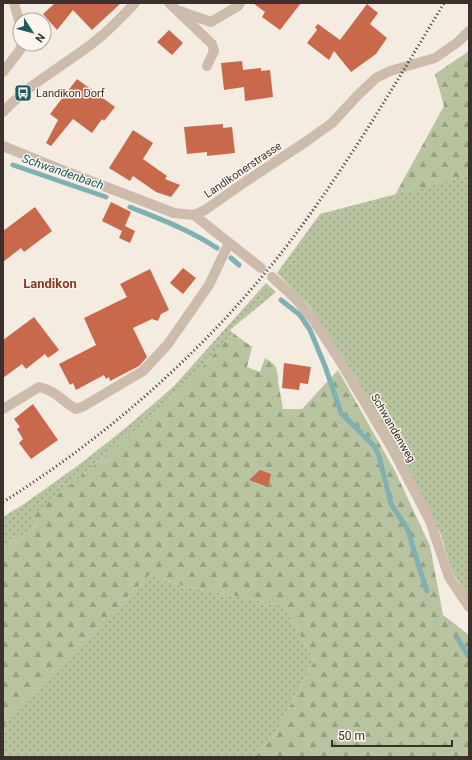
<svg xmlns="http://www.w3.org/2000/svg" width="472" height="760" font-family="Roboto,sans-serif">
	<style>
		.grass { fill: url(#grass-dots) }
		.forest { fill: url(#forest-firs) }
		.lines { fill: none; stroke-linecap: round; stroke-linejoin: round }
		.stream { stroke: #7fb0b2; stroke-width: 5 }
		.building { fill: #c8694b }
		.minor { stroke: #cdbbac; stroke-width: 10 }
		.rail { stroke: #3b302b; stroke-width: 3; stroke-dasharray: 1 3; stroke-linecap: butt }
		.labels { text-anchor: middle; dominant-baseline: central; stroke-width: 3; stroke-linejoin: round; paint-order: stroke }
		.poi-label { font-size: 11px; fill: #3b302b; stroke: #fbf5ee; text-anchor: start }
		.street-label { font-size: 11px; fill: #3b302b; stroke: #fbf5ee }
		.water-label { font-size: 12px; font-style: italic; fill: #1f5a5e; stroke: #fbf5ee }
		.quarter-label { font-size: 13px; font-weight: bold; fill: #8c3b22; stroke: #fbf5ee }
	</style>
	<defs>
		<pattern id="grass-dots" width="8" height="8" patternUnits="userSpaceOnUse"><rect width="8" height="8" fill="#b8c4a0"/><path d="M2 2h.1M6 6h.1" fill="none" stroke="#97a083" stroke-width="1.8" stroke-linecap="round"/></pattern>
		<pattern id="forest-firs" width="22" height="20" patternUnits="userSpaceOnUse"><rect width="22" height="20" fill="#b8c4a0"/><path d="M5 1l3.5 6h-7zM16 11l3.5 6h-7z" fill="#97a083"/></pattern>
	</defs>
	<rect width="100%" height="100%" fill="#f4ebe1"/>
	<!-- grass -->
	<path class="grass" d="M 469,175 L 469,599 L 452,571 L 441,535 L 401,455 L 351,370 L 310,307 L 277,273 L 320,214 Z
		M 266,283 L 276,292 L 230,330 L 233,333 L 185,386 L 100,461 L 32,516 L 36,526 L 3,549 L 3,517 L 24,504 L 80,464 L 128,426 L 174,386 Z
		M 150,574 L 180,585 L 285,606 L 314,661 L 275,735 L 255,757 L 4,757 L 3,735 L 7,718 Z"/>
	<!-- forest -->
	<path class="forest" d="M 469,51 L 469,175 L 395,195 L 444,106 L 435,74 Z
		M 233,333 L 252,347 L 247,367 L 260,372 L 265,358 C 281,367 276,372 279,387 C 280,394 282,401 283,409 L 302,409 L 338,370 L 395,471 L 430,546 L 443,615 L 469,635 L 469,757 L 255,757 L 275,735 L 314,661 L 285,606 L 180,585 L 150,574 L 7,718 L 3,735 L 3,549 L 36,526 L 31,516 L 100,461 L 185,386 Z"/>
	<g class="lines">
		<!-- stream -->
		<path class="stream" d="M 13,165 L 106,197
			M 130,207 C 160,219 190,230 217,248
			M 231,258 L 239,265
			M 281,300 L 300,315 L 310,330 L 325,366 L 341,413 L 374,446 L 379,456 L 391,504 L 408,530 L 419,567 L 427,591
			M 457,638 L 469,657"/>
	</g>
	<!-- building -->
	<path class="building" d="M 55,3 L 121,3 L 92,30 L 73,10 L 57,30 L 43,14 Z
		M 253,3 L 301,3 L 280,30 L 262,17 L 265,12 Z
		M 367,4 L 378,13 L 370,24 L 387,38 L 376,54 L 351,72 L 334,51 L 329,60 L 307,43 L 317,30 L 315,27 L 318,24 L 340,40 Z
		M 169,30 L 183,43 L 172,55 L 157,42 Z
		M 242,61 L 243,70 L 261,68 L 261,71 L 270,70 L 273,97 L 245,101 L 244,87 L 224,90 L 221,63 Z
		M 77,79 L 115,107 L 104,121 L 102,119 L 92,133 L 73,119 L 51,146 L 46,143 L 58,120 L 50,114 Z
		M 223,124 L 223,128 L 232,127 L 235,153 L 207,156 L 207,152 L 187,154 L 184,127 Z
		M 133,130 L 153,143 L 143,159 L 167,176 L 165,179 L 180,185 L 171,197 L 156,192 L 133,176 L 130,181 L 109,168 Z
		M 111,202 L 131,212 L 125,226 L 135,231 L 130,243 L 119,238 L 122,231 L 102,221 Z
		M 35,207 L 52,231 L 24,252 L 21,248 L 3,262 L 3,231 Z
		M 183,268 L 196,278 L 183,294 L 170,283 Z
		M 150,269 L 169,310 L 161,314 L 158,321 L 152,319 L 133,328 L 147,357 L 139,366 L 110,381 L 109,377 L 106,379 L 104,375 L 76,390 L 73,383 L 70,385 L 59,364 L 96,345 L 84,318 L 127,297 L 120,284 Z
		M 34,317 L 59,350 L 48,358 L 45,354 L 26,369 L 22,364 L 3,378 L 3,340 Z
		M 284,363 L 311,367 L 308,384 L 300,383 L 299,390 L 282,388 Z
		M 33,404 L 58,440 L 31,459 L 19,443 L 23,439 L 17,429 L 20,427 L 14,419 Z
		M 260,470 L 271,474 L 268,487 L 249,480 Z"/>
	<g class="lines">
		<!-- minor -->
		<path class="minor" d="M 14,3 L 20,24
			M 169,3 L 212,44 L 214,51 L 207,66
			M 180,11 L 211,22 L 238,6 L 240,3
			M 3,72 L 20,50 L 22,44
			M 3,112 C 29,84 63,66 93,43 C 108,31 122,17 135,3
			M 3,146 L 62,170 L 174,213 L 194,215 L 205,210 L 245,182 L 307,141 L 332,123 L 358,95 L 376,78 L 390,71 L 435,58 L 458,42 L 469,31
			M 194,215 L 261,268
			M 272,277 L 295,298 L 312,318 L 337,356 L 393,450 L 430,521 L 449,577 L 469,607
			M 3,409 L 39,387 C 56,391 61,400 76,409 L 84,406 L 143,371 L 168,344 L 209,285 L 229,243"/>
		<!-- rail -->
		<path class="rail" d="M 3,502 C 114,432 213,343 292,239 C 348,164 396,83 444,3"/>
	</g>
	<!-- icons -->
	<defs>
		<g id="bus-square" transform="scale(0.9)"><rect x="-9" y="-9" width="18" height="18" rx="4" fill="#1f5a5e" stroke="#fbf5ee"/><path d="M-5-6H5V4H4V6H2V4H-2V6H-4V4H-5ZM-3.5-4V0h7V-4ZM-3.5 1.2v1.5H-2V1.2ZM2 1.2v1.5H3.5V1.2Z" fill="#fff"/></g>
	</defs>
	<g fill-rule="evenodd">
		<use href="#bus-square" x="23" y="93"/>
	</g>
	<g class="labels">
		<!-- poi labels -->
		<g class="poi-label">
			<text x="36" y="93">Landikon Dorf</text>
		</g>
		<!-- street labels -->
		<g class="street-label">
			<text transform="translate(243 170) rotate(-34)">Landikonerstrasse</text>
			<text transform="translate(393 428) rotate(60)">Schwandenweg</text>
		</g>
		<!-- water labels -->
		<g class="water-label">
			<text transform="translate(63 172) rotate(19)">Schwandenbach</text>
		</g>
		<!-- quarter labels -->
		<g class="quarter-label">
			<text x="50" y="283">Landikon</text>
		</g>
	</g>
	<!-- border -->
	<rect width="472" height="760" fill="none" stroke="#3b302b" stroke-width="8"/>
	<!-- north arrow -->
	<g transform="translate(32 32) rotate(126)"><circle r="19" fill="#fbf5ee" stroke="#aea6a0"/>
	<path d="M0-3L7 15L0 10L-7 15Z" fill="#1f5a5e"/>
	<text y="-6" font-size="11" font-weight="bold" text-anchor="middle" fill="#3b302b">N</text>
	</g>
	<!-- scale -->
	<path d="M332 740v6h120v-6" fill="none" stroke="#3b302b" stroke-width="2"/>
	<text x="338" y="740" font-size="12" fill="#3b302b" stroke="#fbf5ee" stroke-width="3" paint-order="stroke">50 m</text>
</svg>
